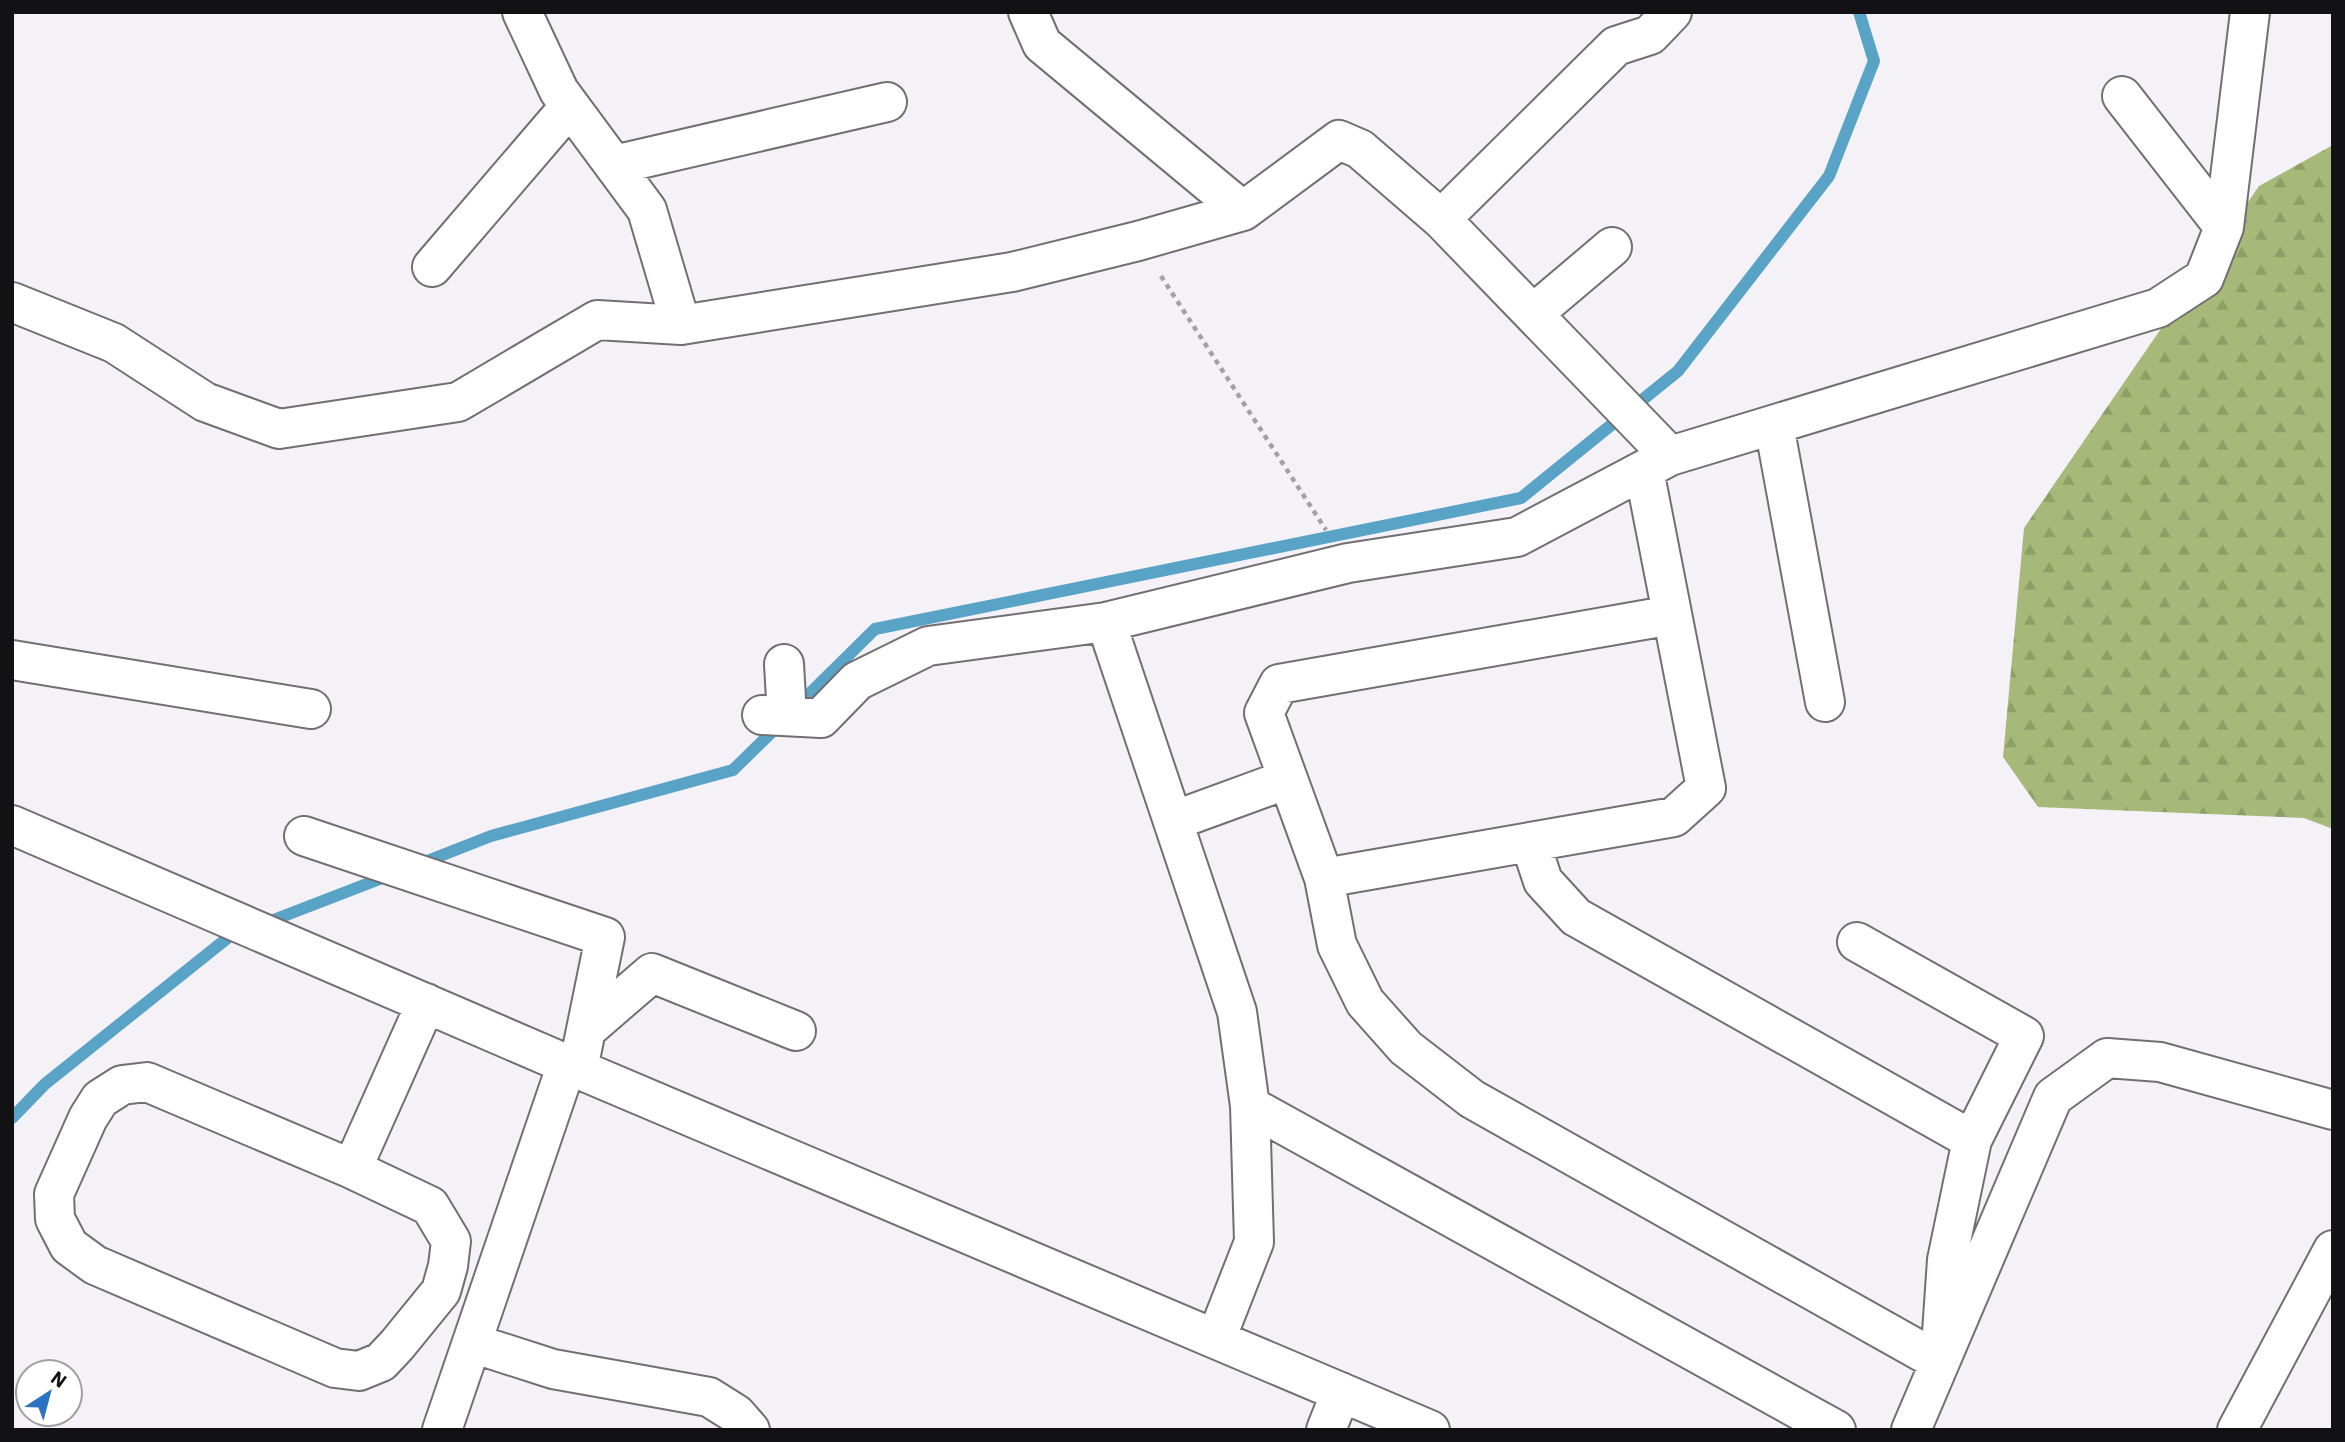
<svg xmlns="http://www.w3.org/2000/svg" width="2345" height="1442" font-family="'IBM Plex Sans',sans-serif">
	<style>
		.forest { fill: url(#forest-firs) }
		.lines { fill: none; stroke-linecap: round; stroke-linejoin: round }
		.stream { stroke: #59a3c6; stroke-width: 12 }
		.minor-casing { stroke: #716f74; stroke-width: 42 }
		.path { stroke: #a3a1a6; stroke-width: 4.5; stroke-dasharray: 5 5; stroke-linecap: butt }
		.minor { stroke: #fff; stroke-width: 38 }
	</style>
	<defs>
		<pattern id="forest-firs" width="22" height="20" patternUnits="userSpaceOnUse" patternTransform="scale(1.75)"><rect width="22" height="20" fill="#a6b978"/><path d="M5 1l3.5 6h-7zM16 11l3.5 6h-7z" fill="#8e9e67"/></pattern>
	</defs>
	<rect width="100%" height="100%" fill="#f4f1f7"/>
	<!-- forest -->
	<path class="forest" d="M 2333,145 L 2333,829 L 2304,818 L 2038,807 L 2003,757 L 2024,528 L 2259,186 Z"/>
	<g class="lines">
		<!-- stream -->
		<path class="stream" d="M 794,709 L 875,629 L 1521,498 L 1678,371 L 1829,176 L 1874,61 L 1859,12
			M 417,865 L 491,836 L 733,770 L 779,725
			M 263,924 L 390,875
			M 12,1118 L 45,1084 L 230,936 L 240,933"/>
		<!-- minor casing -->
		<g class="minor-casing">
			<path id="minor" d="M 522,12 L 559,91 L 647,210 L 681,325
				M 1028,12 L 1042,44 L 1243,211
				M 2122,96 L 2224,227
				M 614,165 L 887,102
				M 1441,219 L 1616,46 L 1650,35 L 1672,12
				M 432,267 L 570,106
				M 12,302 L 114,343 L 205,402 L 279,429 L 458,402 L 597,320 L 681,325 L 1012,272 L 1138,241 L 1243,211 L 1339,140 L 1360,149 L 1441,219 L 1670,456
				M 1533,314 L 1612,247
				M 1774,425 L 1825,702
				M 1644,470 L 1706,788 L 1674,817 L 1324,878 L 1264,713 L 1279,684 L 1672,615
				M 12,660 L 311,709
				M 784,664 L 787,716
				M 762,715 L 821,718 L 857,681 L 928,646 L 1106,622
				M 1173,821 L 1288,779
				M 12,825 L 578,1069 L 1430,1430
				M 304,836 L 605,937 L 578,1069
				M 1324,878 L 1337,945 L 1365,1002 L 1406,1048 L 1472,1099 L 1940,1362 L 1947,1260 L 1972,1140 L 1576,917 L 1543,881 L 1530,842
				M 1857,942 L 2024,1036 L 1972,1140
				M 586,1030 L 652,973 L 796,1031
				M 1250,1106 L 1836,1430
				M 352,1169 L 430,1206 L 451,1241 L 448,1266 L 441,1291 L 397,1345 L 381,1362 L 359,1371 L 335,1368 L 95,1265 L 69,1246 L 55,1219 L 54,1194 L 88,1118 L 100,1099 L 122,1085 L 147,1082 L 352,1169 L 426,1003
				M 1216,1339 L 1254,1242 L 1250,1106 L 1237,1012 L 1106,622 L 1348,563 L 1517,537 L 1670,456 L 2158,308 L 2204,278 L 2224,227 L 2250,12
				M 472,1343 L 553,1369 L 709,1397 L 736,1414 L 750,1430
				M 442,1430 L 567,1064
				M 1326,1430 L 1341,1392
				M 1911,1430 L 2053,1097 L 2107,1058 L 2160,1062 L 2333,1110
				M 2237,1430 L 2333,1250"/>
		</g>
		<!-- path -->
		<path class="path" d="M 1161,276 L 1326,530"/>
		<!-- minor -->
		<use href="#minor" class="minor"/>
	</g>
	<!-- border -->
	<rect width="2345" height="1442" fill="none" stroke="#121113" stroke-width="28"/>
	<!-- north arrow -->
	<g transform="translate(49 1393) rotate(36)"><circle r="33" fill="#ffffff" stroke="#a0a0a1" stroke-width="2"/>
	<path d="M0-5L12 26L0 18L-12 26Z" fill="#2c72c3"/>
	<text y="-10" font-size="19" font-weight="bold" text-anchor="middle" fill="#121113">N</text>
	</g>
</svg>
